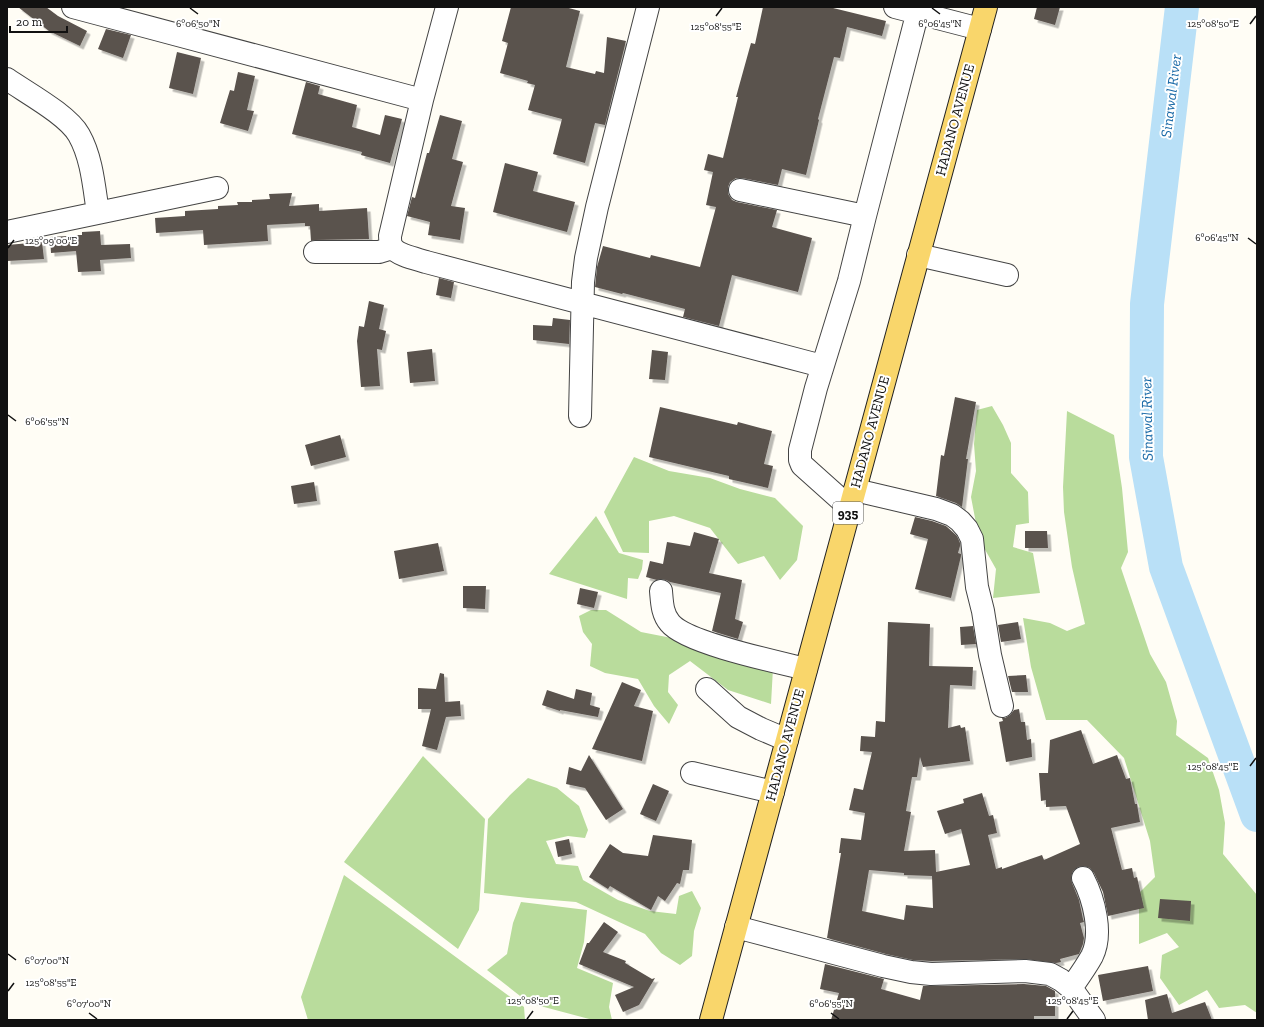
<svg xmlns="http://www.w3.org/2000/svg" width="1264" height="1027" font-family="'Zilla Slab',serif">
	<style>
		.forest { fill: #b9dc9c }
		.lines { fill: none; stroke-linecap: round; stroke-linejoin: round }
		.river { stroke: #b9e0f7; stroke-width: 34 }
		.building { fill: #5a524d; fill-rule: evenodd; filter: url(#shadow) }
		.minor-casing { stroke: #444; stroke-width: 24 }
		.major-casing { stroke: #222; stroke-width: 24 }
		.minor { stroke: #fff; stroke-width: 22 }
		.major { stroke: #f9d66b; stroke-width: 22 }
		.ticks { fill: none; stroke: #111; stroke-width: 1.5 }
		.labels { text-anchor: middle; dominant-baseline: central; stroke-width: 4; stroke-linejoin: round; paint-order: stroke }
		.shield { fill: #fff; stroke: #585858; stroke-width: 1 }
		.shield-label { font-size: 13px; font-weight: bold; fill: #111 }
		.street-label { font-size: 14px; fill: #111; stroke: #fff }
		.water-label { font-size: 15px; font-style: italic; fill: #1768a6; stroke: #fff }
		.ticks-label { font-size: 10px; text-anchor: middle; fill: #111; stroke: #fff; stroke-width: 4; stroke-linejoin: round; paint-order: stroke }
	</style>
	<defs>
		<filter id="shadow"><feDropShadow dx="3.5" dy="3.5" stdDeviation="0" flood-color="#0004"/></filter>
	</defs>
	<rect width="100%" height="100%" fill="#fffdf5"/>
	<!-- forest -->
	<path class="forest" d="M 992,406 L 1003,425 L 1011,443 L 1011,473 L 1028,492 L 1029,523 L 1016,525 L 1013,547 L 1033,553 L 1040,593 L 993,598 L 996,569 L 979,539 L 971,497 L 976,471 L 974,444 L 977,410 Z
		M 1067,411 L 1114,435 L 1122,488 L 1128,552 L 1121,568 L 1150,654 L 1166,682 L 1177,721 L 1176,735 L 1208,758 L 1219,790 L 1225,823 L 1223,854 L 1257,895 L 1257,1013 L 1245,1005 L 1219,1008 L 1207,990 L 1179,1005 L 1160,978 L 1162,955 L 1179,947 L 1167,933 L 1139,944 L 1139,893 L 1155,877 L 1150,841 L 1124,758 L 1087,720 L 1046,720 L 1031,667 L 1023,618 L 1050,623 L 1067,631 L 1085,624 L 1072,567 L 1064,512 L 1063,487 Z
		M 634,457 L 669,471 L 710,478 L 740,489 L 775,498 L 803,526 L 797,560 L 780,580 L 764,556 L 738,564 L 710,528 L 674,516 L 649,521 L 649,553 L 623,552 L 604,512 Z
		M 596,516 L 619,553 L 643,560 L 642,569 L 638,579 L 628,578 L 627,599 L 549,574 Z
		M 591,610 L 606,610 L 641,632 L 687,641 L 773,668 L 771,704 L 728,690 L 690,661 L 669,675 L 668,692 L 678,705 L 669,724 L 654,706 L 638,679 L 605,673 L 590,666 L 592,644 L 583,632 L 579,616 Z
		M 423,756 L 485,819 L 479,910 L 458,949 L 344,862 Z
		M 528,778 L 557,788 L 579,806 L 588,830 L 585,838 L 568,836 L 546,841 L 556,864 L 578,866 L 583,880 L 618,900 L 650,911 L 676,914 L 679,896 L 692,891 L 701,908 L 694,931 L 692,956 L 680,965 L 661,953 L 645,934 L 576,902 L 528,898 L 484,893 L 488,819 L 510,795 Z
		M 344,875 L 524,1007 L 525,1020 L 308,1020 L 301,997 Z
		M 521,902 L 587,910 L 584,942 L 577,968 L 613,983 L 609,1007 L 612,1020 L 593,1020 L 529,1003 L 487,970 L 507,954 L 513,923 Z"/>
	<g class="lines">
		<!-- river -->
		<path class="river" d="M 1182,7 L 1147,304 L 1146,457 L 1166,567 L 1257,815"/>
	</g>
	<!-- building -->
	<path class="building" d="M 18,7 L 46,7 L 58,16 L 87,31 L 80,46 L 49,31 Z
		M 511,7 L 565,7 L 580,11 L 566,67 L 595,74 L 596,71 L 604,73 L 607,37 L 626,41 L 605,125 L 595,123 L 585,163 L 553,154 L 562,119 L 528,110 L 535,85 L 527,83 L 528,81 L 500,73 L 508,43 L 502,41 Z
		M 763,7 L 829,7 L 886,21 L 882,36 L 847,27 L 840,58 L 834,57 L 818,119 L 819,120 L 806,175 L 782,169 L 778,185 L 742,178 L 736,178 L 730,182 L 728,187 L 728,194 L 732,200 L 737,202 L 777,210 L 772,227 L 812,238 L 798,292 L 732,275 L 719,326 L 683,317 L 685,309 L 623,293 L 622,294 L 595,287 L 597,267 L 603,246 L 650,258 L 651,255 L 700,267 L 716,207 L 706,205 L 713,172 L 704,170 L 708,154 L 723,158 L 738,97 L 736,97 L 751,43 L 755,44 Z
		M 1037,7 L 1060,7 L 1055,25 L 1034,19 Z
		M 106,29 L 131,35 L 123,58 L 98,49 Z
		M 177,52 L 201,58 L 193,94 L 169,88 Z
		M 238,72 L 255,76 L 247,110 L 254,111 L 248,131 L 220,123 L 230,90 L 234,91 Z
		M 306,82 L 320,86 L 318,94 L 357,105 L 352,127 L 380,135 L 385,115 L 402,119 L 390,163 L 361,155 L 362,152 L 292,134 Z
		M 440,115 L 462,121 L 452,159 L 463,162 L 451,206 L 465,208 L 460,240 L 428,235 L 430,222 L 407,216 L 412,197 L 415,198 L 427,153 L 429,153 Z
		M 505,163 L 538,172 L 533,191 L 575,202 L 567,232 L 493,212 Z
		M 292,193 L 289,206 L 319,204 L 319,211 L 367,208 L 369,239 L 315,240 L 311,241 L 310,226 L 305,226 L 305,223 L 267,225 L 268,241 L 204,245 L 203,230 L 156,233 L 155,218 L 185,216 L 185,211 L 218,209 L 218,206 L 238,205 L 237,202 L 252,202 L 252,200 L 270,199 L 269,194 Z
		M 100,231 L 101,245 L 130,244 L 131,258 L 100,260 L 101,271 L 78,272 L 76,251 L 51,253 L 50,237 L 68,236 L 68,235 L 82,235 L 82,232 Z
		M 42,242 L 44,259 L 7,261 L 7,245 Z
		M 439,278 L 454,282 L 451,298 L 436,295 Z
		M 369,301 L 384,305 L 379,329 L 386,331 L 382,350 L 377,349 L 380,386 L 361,387 L 357,341 L 359,326 L 364,327 Z
		M 553,318 L 570,320 L 569,344 L 533,340 L 533,325 L 552,326 Z
		M 432,349 L 435,381 L 410,383 L 407,352 Z
		M 652,350 L 668,352 L 665,380 L 649,379 Z
		M 955,397 L 976,402 L 966,459 L 968,459 L 962,507 L 956,503 L 936,496 L 941,455 L 944,456 Z
		M 660,407 L 737,425 L 738,422 L 772,431 L 764,464 L 773,466 L 768,488 L 729,479 L 729,476 L 649,457 Z
		M 340,435 L 346,457 L 311,466 L 305,445 Z
		M 314,482 L 317,501 L 294,504 L 291,486 Z
		M 915,517 L 932,521 L 946,526 L 957,536 L 960,543 L 960,546 L 958,553 L 961,554 L 961,556 L 951,598 L 915,589 L 928,539 L 910,534 Z
		M 1025,531 L 1047,531 L 1048,548 L 1025,548 Z
		M 694,532 L 719,539 L 709,573 L 742,580 L 735,619 L 743,622 L 738,639 L 712,631 L 721,593 L 670,582 L 666,580 L 660,579 L 657,580 L 646,577 L 650,561 L 663,564 L 667,542 L 690,546 Z
		M 438,543 L 444,571 L 399,579 L 394,551 Z
		M 463,586 L 486,586 L 485,609 L 463,608 Z
		M 580,588 L 598,592 L 594,608 L 577,604 Z
		M 888,622 L 930,624 L 929,666 L 973,667 L 972,686 L 950,685 L 948,728 L 960,725 L 961,728 L 965,727 L 970,761 L 923,767 L 920,757 L 917,777 L 912,777 L 906,811 L 911,812 L 904,851 L 935,850 L 936,872 L 970,865 L 961,829 L 945,834 L 937,811 L 964,803 L 963,799 L 982,793 L 989,816 L 993,815 L 997,833 L 988,835 L 996,869 L 1002,867 L 1002,869 L 1042,855 L 1044,860 L 1080,844 L 1066,806 L 1046,807 L 1046,800 L 1041,801 L 1039,773 L 1048,773 L 1050,740 L 1081,730 L 1093,764 L 1117,755 L 1126,779 L 1130,778 L 1135,804 L 1137,804 L 1140,822 L 1111,828 L 1122,870 L 1132,868 L 1134,878 L 1137,877 L 1144,908 L 1108,916 L 1103,892 L 1094,873 L 1090,868 L 1084,866 L 1078,867 L 1073,871 L 1071,877 L 1072,883 L 1079,900 L 1083,919 L 1084,922 L 1080,923 L 1084,938 L 1083,944 L 1079,954 L 1060,959 L 1061,962 L 1056,963 L 1025,959 L 931,961 L 913,960 L 886,954 L 827,938 L 841,853 L 839,853 L 841,838 L 861,840 L 865,813 L 849,810 L 854,788 L 863,790 L 872,752 L 860,751 L 861,736 L 875,737 L 876,721 L 885,722 ZM 869,870 L 904,873 L 904,875 L 932,876 L 933,908 L 906,905 L 904,920 L 862,911 Z
		M 1018,622 L 1021,639 L 1001,642 L 998,625 Z
		M 973,626 L 976,644 L 961,645 L 960,627 Z
		M 440,673 L 444,674 L 445,702 L 460,701 L 461,716 L 446,717 L 437,750 L 422,746 L 431,709 L 418,709 L 418,688 L 436,689 Z
		M 1026,675 L 1028,692 L 1012,692 L 1008,676 Z
		M 622,682 L 641,690 L 634,706 L 653,711 L 642,761 L 592,749 Z
		M 576,689 L 592,693 L 590,705 L 600,708 L 598,717 L 560,710 L 560,711 L 542,705 L 547,690 L 574,699 Z
		M 1019,709 L 1021,722 L 1025,722 L 1027,740 L 1031,739 L 1032,757 L 1006,762 L 999,722 L 1003,721 L 1002,718 L 1005,718 L 1010,715 L 1014,710 Z
		M 589,755 L 623,809 L 606,820 L 585,788 L 566,784 L 569,767 L 581,771 Z
		M 653,784 L 669,791 L 656,821 L 640,814 Z
		M 653,835 L 692,840 L 689,870 L 683,870 L 680,884 L 677,883 L 665,901 L 658,896 L 651,910 L 610,886 L 608,889 L 589,877 L 610,844 L 623,853 L 648,856 Z
		M 569,839 L 572,854 L 558,857 L 555,842 Z
		M 1160,899 L 1191,901 L 1190,921 L 1158,918 Z
		M 604,922 L 618,932 L 603,952 L 626,961 L 625,963 L 652,979 L 655,978 L 639,1005 L 623,1012 L 615,995 L 634,987 L 579,964 L 587,943 L 589,943 Z
		M 825,964 L 884,979 L 881,989 L 920,1000 L 923,986 L 931,986 L 1024,984 L 1046,986 L 1055,991 L 1055,1016 L 1034,1016 L 1034,1019 L 1031,1019 L 1030,1020 L 831,1020 L 839,993 L 820,989 Z
		M 1148,966 L 1153,991 L 1103,1001 L 1098,975 Z
		M 1167,994 L 1172,1013 L 1205,1002 L 1212,1020 L 1148,1020 L 1145,1000 Z"/>
	<g class="lines">
		<!-- minor casing -->
		<g class="minor-casing">
			<path id="minor" d="M 73,7 L 422,100
				M 447,7 L 422,100 L 390,236 C 390,240 390,245 393,248 C 398,255 417,259 426,262 L 822,366
				M 895,7 L 980,29
				M 7,79 C 27,93 68,115 79,135 C 92,158 94,187 98,213
				M 740,190 L 865,216
				M 7,232 L 217,188
				M 315,252 L 379,252 L 392,248
				M 918,255 L 1007,275
				M 580,416 L 583,282 L 586,258 L 597,207 L 648,7
				M 855,490 L 936,509 L 952,515 L 960,521 L 967,529 L 972,539 L 977,587 L 983,611 L 990,655 L 1002,706
				M 850,508 L 802,465 L 800,460 L 800,450 L 816,388 L 849,281 L 865,216 L 919,7
				M 661,591 C 662,602 662,614 670,623 C 686,643 777,662 806,669
				M 707,689 L 738,717 L 761,729 L 787,740
				M 692,773 L 773,792
				M 736,927 L 883,966 L 911,972 L 931,974 L 1025,971 L 1050,974 L 1061,980 L 1071,988 L 1094,1020
				M 1071,988 C 1078,978 1086,967 1092,956 C 1103,934 1094,899 1083,878"/>
		</g>
		<!-- major casing -->
		<g class="major-casing">
			<path id="major" d="M 711,1020 L 986,7"/>
		</g>
		<!-- minor -->
		<use href="#minor" class="minor"/>
		<!-- major -->
		<use href="#major" class="major"/>
	</g>
	<!-- ticks -->
	<path class="ticks" d="M 190,8 L 198,14M 932,8 L 940,14M 716,16 L 722,8M 1250,24 L 1256,16M 1248,238 L 1256,244M 8,248 L 14,240M 8,415 L 16,421M 1250,766 L 1256,758M 8,954 L 16,960M 8,991 L 14,983M 89,1013 L 97,1019M 831,1013 L 839,1019M 527,1019 L 533,1011M 1067,1019 L 1073,1011"/>
	<g class="labels">
		<!-- shield labels -->
		<rect class="shield" x="833" y="502" width="30" height="22" rx="3"/>
		<g class="shield-label">
			<text x="848" y="513">935</text>
		</g>
		<!-- street labels -->
		<g class="street-label">
			<text transform="translate(955 120) rotate(-75)">HADANO AVENUE</text>
			<text transform="translate(870 432) rotate(-75)">HADANO AVENUE</text>
			<text transform="translate(785 745) rotate(-75)">HADANO AVENUE</text>
		</g>
		<!-- water labels -->
		<g class="water-label">
			<text transform="translate(1171 96) rotate(-83)">Sinawal River</text>
			<text transform="translate(1147 419) rotate(-91)">Sinawal River</text>
		</g>
	</g>
	<g class="ticks-label">
		<text x="1213" y="27">125°08'50"E</text>
		<text x="198" y="27">6°06'50"N</text>
		<text x="940" y="27">6°06'45"N</text>
		<text x="716" y="30">125°08'55"E</text>
		<text x="1217" y="241">6°06'45"N</text>
		<text x="51" y="244">125°09'00"E</text>
		<text x="47" y="425">6°06'55"N</text>
		<text x="1213" y="770">125°08'45"E</text>
		<text x="47" y="964">6°07'00"N</text>
		<text x="51" y="986">125°08'55"E</text>
		<text x="533" y="1004">125°08'50"E</text>
		<text x="1073" y="1004">125°08'45"E</text>
		<text x="89" y="1007">6°07'00"N</text>
		<text x="831" y="1007">6°06'55"N</text>
	</g>
	<!-- border -->
	<rect width="1264" height="1027" fill="none" stroke="#111111" stroke-width="16"/>
	<!-- scale -->
	<path d="M10 26v6h57v-6" fill="none" stroke="#111111" stroke-width="2"/>
	<text x="16" y="26" font-size="12" fill="#111111" stroke="#ffffff" stroke-width="3" paint-order="stroke">20 m</text>
</svg>
